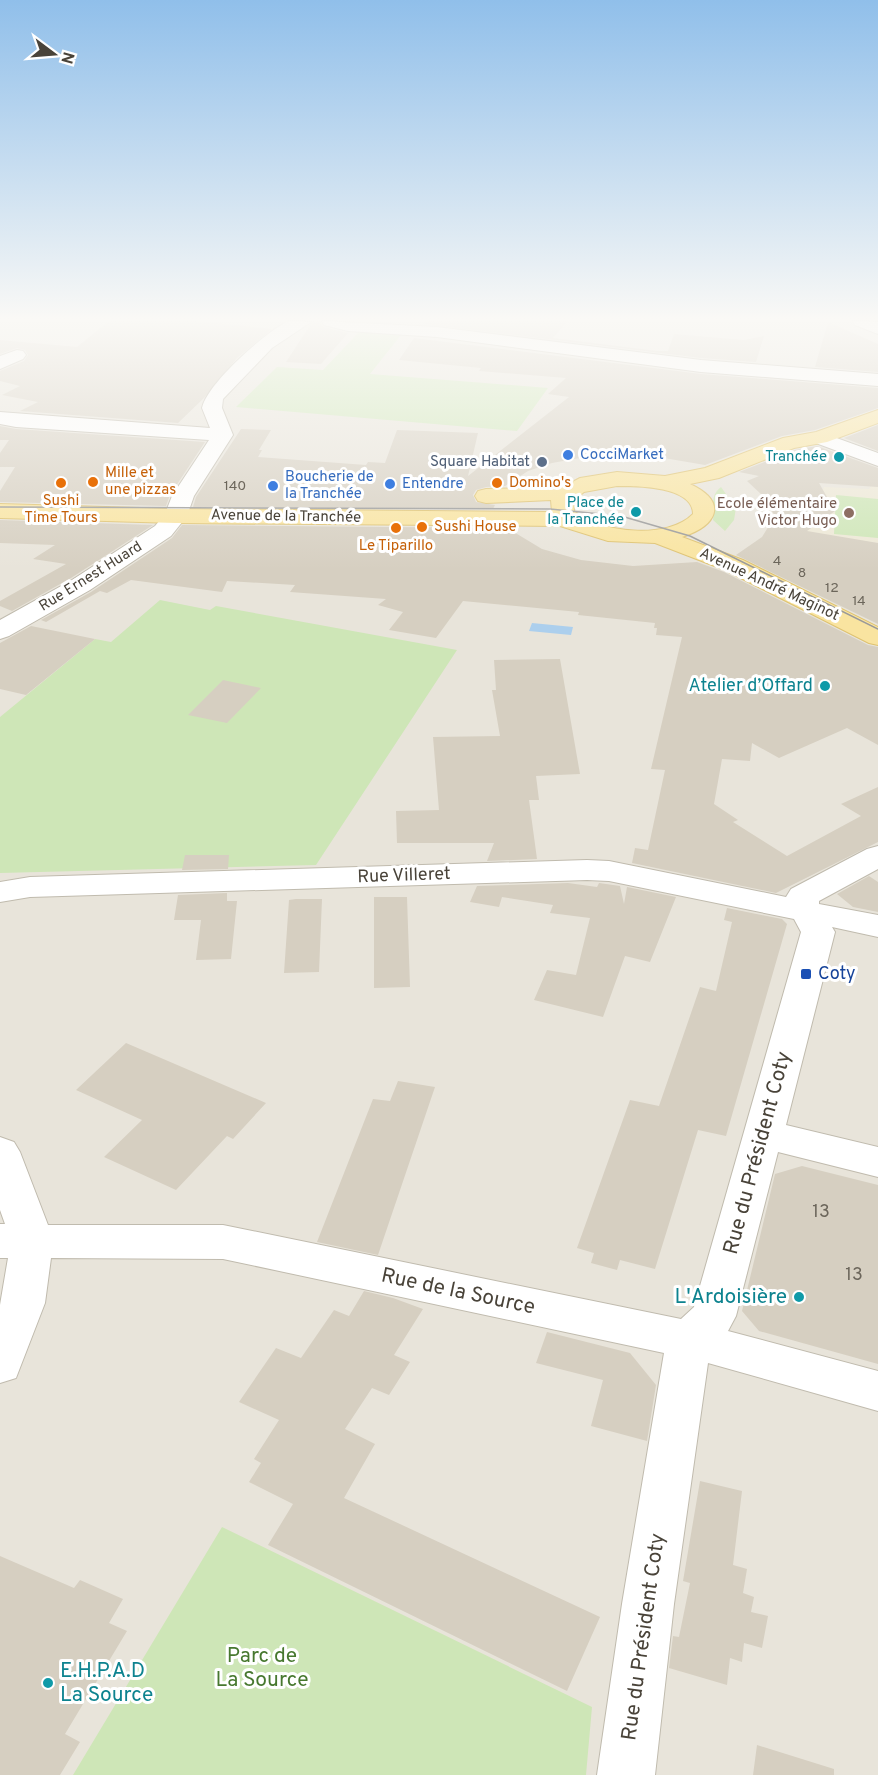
<svg xmlns="http://www.w3.org/2000/svg" width="878" height="1775" font-family="Overpass,sans-serif">
	<style>
		.residential { fill: #e8e4da }
		.education { fill: #ede8d6 }
		.green { fill: #cee6b7 }
		.water { fill: #accfed }
		.building { fill: #d6cfc1 }
		.lines { fill: none; stroke-linecap: round; stroke-linejoin: round }
		.minor-casing { stroke: #c0bbae; stroke-width: 2 }
		.major-casing { stroke: #dec270; stroke-width: 2 }
		.minor { fill: #fff; fill-rule: evenodd }
		.major { fill: #f9e4a0; fill-rule: evenodd }
		.tram { stroke: #999; stroke-width: 1.5 }
		.shop-dot { fill: #3f7fe0; stroke: #fff; stroke-width: 2 }
		.culture-dot { fill: #0f9aa8; stroke: #fff; stroke-width: 2 }
		.service-dot { fill: #5c6f8a; stroke: #fff; stroke-width: 2 }
		.food-dot { fill: #e8710a; stroke: #fff; stroke-width: 2 }
		.education-dot { fill: #8d6e63; stroke: #fff; stroke-width: 2 }
		.transit-dot { fill: #1a4fb4; stroke: #fff; stroke-width: 2 }
		.labels { text-anchor: middle; dominant-baseline: central; stroke-width: 6; stroke-linejoin: round; paint-order: stroke }
		.far-number-label { font-size: 14px; fill: #6c665b }
		.far-shop-label { font-size: 15px; fill: #366cbe; stroke: #fff; text-anchor: start }
		.far-culture-label { font-size: 15px; fill: #0d838f; stroke: #fff; text-anchor: end }
		.far-service-label { font-size: 15px; fill: #4e5e75; stroke: #fff; text-anchor: end }
		.far-food-label { font-size: 15px; fill: #c56008; stroke: #fff; text-anchor: start }
		.far-education-label { font-size: 15px; fill: #785e54; stroke: #fff; text-anchor: end }
		.far-street-label { font-size: 15px; fill: #494339; stroke: #fff }
		.culture-label { font-size: 18px; fill: #0d838f; stroke: #fff; text-anchor: end }
		.street-label { font-size: 18px; fill: #494339; stroke: #fff }
		.transit-label { font-size: 18px; fill: #164399; stroke: #fff; text-anchor: start }
		.near-number-label { font-size: 18px; fill: #6c665b }
		.near-street-label { font-size: 21px; fill: #494339; stroke: #fff }
		.near-culture-label { font-size: 21px; fill: #0d838f; stroke: #fff; text-anchor: end }
		.near-park-label { font-size: 21px; fill: #47782f; stroke: #fff }
	</style>
	<rect width="100%" height="100%" fill="#f5f2eb"/>
	<!-- residential -->
	<path class="residential" d="M 0,321 L 878,321 L 878,1775 L 0,1775 Z"/>
	<!-- education -->
	<path class="education" d="M 878,474 L 878,543 L 799,535 L 824,487 L 869,489 Z"/>
	<!-- green -->
	<path class="green" d="M 359,332 L 401,335 L 370,374 L 548,388 L 517,431 L 236,407 L 277,367 L 323,370 Z
		M 721,487 L 736,508 L 734,520 L 725,531 L 713,520 C 715,507 709,496 721,487 Z
		M 836,495 L 878,499 L 878,538 L 834,534 Z
		M 160,600 L 210,610 L 216,606 L 457,650 L 316,865 L 0,873 L 0,717 L 95,639 L 111,642 Z
		M 222,1527 L 592,1707 L 586,1775 L 73,1775 Z"/>
	<!-- water -->
	<path class="water" d="M 532,623 L 573,627 L 571,635 L 529,631 Z"/>
	<!-- building -->
	<path class="building" d="M 109,321 L 198,321 L 272,329 L 237,358 L 204,398 L 178,423 L 20,411 L 38,402 L 2,395 L 20,386 L 0,381 L 0,371 L 24,361 L 28,355 L 25,350 L 17,348 L 0,354 L 0,340 L 77,347 Z
		M 313,321 L 320,321 L 323,327 L 348,333 L 321,364 L 286,362 Z
		M 426,321 L 568,321 L 553,338 L 657,351 L 668,351 L 674,334 L 744,340 L 764,336 L 756,362 L 701,358 L 424,324 Z
		M 828,322 L 878,344 L 878,372 L 815,367 Z
		M 414,338 L 701,374 L 878,388 L 878,408 L 815,430 L 782,436 L 705,465 L 658,457 L 625,455 L 591,456 L 552,463 L 528,471 L 505,486 L 486,487 L 476,490 L 473,495 L 476,502 L 495,505 L 493,509 L 193,507 L 196,497 L 241,429 L 271,430 L 259,450 L 262,450 L 258,457 L 366,465 L 368,462 L 385,463 L 397,430 L 478,433 L 468,476 L 569,397 L 548,394 L 566,378 L 479,371 L 481,368 L 399,360 Z
		M 878,425 L 878,451 L 844,438 Z
		M 0,426 L 16,429 L 205,442 L 170,495 L 166,506 L 0,502 L 0,491 L 15,467 L 0,467 L 0,453 L 9,440 L 0,440 Z
		M 817,446 L 878,468 L 878,487 L 819,483 L 835,511 L 807,531 L 878,543 L 878,624 L 736,555 L 762,537 L 775,516 L 762,495 L 747,481 L 759,476 L 739,472 L 795,450 Z
		M 0,520 L 153,525 L 71,578 L 12,611 L 0,606 L 0,601 L 66,564 L 33,559 L 55,545 L 0,543 Z
		M 182,525 L 507,528 L 542,549 L 581,560 L 633,566 L 697,562 L 724,572 L 868,645 L 878,647 L 878,745 L 847,728 L 779,758 L 752,743 L 750,761 L 722,759 L 714,804 L 738,820 L 733,822 L 787,856 L 861,816 L 841,804 L 878,787 L 878,842 L 776,893 L 632,863 L 635,848 L 648,850 L 665,770 L 651,769 L 682,637 L 656,635 L 657,628 L 654,628 L 655,623 L 578,615 L 579,612 L 463,601 L 436,638 L 389,630 L 403,612 L 378,605 L 386,599 L 290,592 L 295,585 L 227,581 L 222,592 L 131,580 L 107,593 L 100,591 L 46,622 L 41,620 L 91,592 L 172,538 Z
		M 31,626 L 95,639 L 26,695 L 0,689 L 0,643 Z
		M 560,659 L 580,774 L 536,776 L 539,800 L 529,800 L 537,859 L 487,861 L 494,843 L 397,843 L 396,811 L 439,810 L 433,737 L 500,736 L 492,690 L 496,690 L 494,660 Z
		M 223,680 L 261,688 L 227,723 L 188,715 Z
		M 185,855 L 229,855 L 228,869 L 182,870 Z
		M 869,876 L 878,882 L 878,912 L 853,907 L 837,894 Z
		M 568,883 L 597,887 L 599,883 L 620,886 L 624,904 L 627,887 L 676,897 L 650,962 L 625,956 L 603,1017 L 534,1000 L 547,970 L 576,975 L 590,918 L 550,913 L 553,905 L 502,897 L 499,907 L 470,902 L 477,886 Z
		M 227,893 L 227,901 L 237,901 L 231,959 L 196,960 L 201,920 L 174,920 L 178,895 Z
		M 374,897 L 407,897 L 410,987 L 374,988 Z
		M 296,899 L 322,899 L 319,972 L 284,973 L 289,900 Z
		M 727,908 L 782,919 L 787,924 L 726,1136 L 698,1130 L 655,1269 L 620,1260 L 617,1270 L 591,1263 L 594,1253 L 577,1248 L 630,1100 L 659,1106 L 700,987 L 716,991 L 732,922 L 724,920 Z
		M 126,1043 L 266,1103 L 233,1139 L 227,1136 L 176,1190 L 104,1157 L 142,1120 L 76,1090 Z
		M 398,1081 L 435,1087 L 378,1255 L 317,1242 L 373,1099 L 390,1101 Z
		M 802,1166 L 878,1185 L 878,1364 L 759,1331 L 742,1311 L 775,1174 Z
		M 364,1291 L 393,1298 L 423,1309 L 394,1355 L 410,1362 L 389,1395 L 372,1388 L 345,1429 L 375,1444 L 344,1498 L 600,1617 L 567,1691 L 268,1545 L 293,1504 L 249,1482 L 261,1463 L 254,1459 L 279,1420 L 239,1402 L 276,1348 L 301,1358 L 334,1310 L 349,1316 Z
		M 547,1332 L 630,1353 L 656,1385 L 647,1441 L 591,1426 L 603,1380 L 536,1363 Z
		M 700,1481 L 742,1491 L 733,1565 L 747,1569 L 743,1593 L 754,1597 L 751,1612 L 768,1616 L 762,1648 L 744,1643 L 742,1662 L 730,1658 L 727,1685 L 669,1668 L 673,1636 L 679,1637 L 690,1583 L 683,1581 Z
		M 0,1556 L 74,1588 L 80,1580 L 123,1599 L 109,1623 L 127,1631 L 65,1734 L 80,1742 L 60,1775 L 0,1775 Z
		M 757,1745 L 834,1769 L 834,1775 L 753,1775 Z"/>
	<g class="lines">
		<!-- minor casing -->
		<g class="minor-casing">
			<path id="minor" d="M 289,321 L 311,322 L 272,348 L 223,399 L 222,408 L 233,435 L 194,496 L 187,516 L 171,536 L 90,590 L 9,636 L 0,639 L 0,620 L 72,580 L 155,526 L 165,514 L 172,496 L 209,440 L 16,427 L 0,424 L 0,412 L 210,428 L 202,408 C 207,384 266,331 289,321 Z
				M 322,321 L 437,327 L 701,360 L 878,374 L 878,386 L 701,372 L 437,337 L 348,331 L 324,325 Z
				M 853,321 L 878,322 L 878,334 L 855,325 Z
				M 17,350 L 23,351 L 26,355 L 23,359 L 0,369 L 0,356 Z
				M 820,432 L 878,453 L 878,466 L 813,442 L 810,438 L 813,434 Z
				M 878,846 L 878,869 L 819,901 L 819,904 L 878,915 L 878,937 L 832,927 L 835,932 L 786,1125 L 878,1147 L 878,1177 L 778,1152 L 736,1316 L 728,1331 L 878,1371 L 878,1411 L 708,1363 L 674,1604 L 655,1775 L 597,1775 L 622,1604 L 664,1353 L 223,1259 L 51,1258 L 45,1303 L 16,1378 L 0,1383 L 0,1305 L 8,1258 L 0,1258 L 0,1224 L 5,1224 L 0,1210 L 0,1137 L 14,1142 L 20,1152 L 48,1225 L 223,1225 L 681,1319 L 694,1307 L 801,932 L 794,919 L 609,881 L 587,880 L 30,897 L 0,902 L 0,882 L 30,877 L 587,860 L 609,861 L 786,897 L 791,889 L 867,849 Z"/>
		</g>
		<!-- major casing -->
		<g class="major-casing">
			<path id="major" d="M 878,410 L 878,423 L 827,442 L 794,448 L 719,478 L 690,484 C 729,502 717,526 682,537 L 743,560 L 878,627 L 878,645 L 869,643 L 725,570 L 655,543 L 608,541 L 560,526 L 176,523 L 0,518 L 0,504 L 176,509 L 552,512 L 551,500 L 486,503 L 478,501 L 475,496 L 478,491 L 486,489 L 563,487 L 580,478 L 617,472 L 665,476 L 705,468 L 783,438 L 816,432 ZM 617,486 C 637,486 693,486 693,514 C 668,540 600,533 574,511 L 573,501 L 584,492 Z"/>
		</g>
		<!-- minor -->
		<use href="#minor" class="minor"/>
		<!-- major -->
		<use href="#major" class="major"/>
		<!-- tram -->
		<path class="tram" d="M 0,507 L 550,509 L 621,516 L 690,536 L 878,629"/>
	</g>
	<!-- sky -->
	<linearGradient id="sky" x2="0" y2="1"><stop stop-color="#90bfea"/><stop offset="0.56" stop-color="#faf9f6"/><stop offset="1" stop-color="#faf9f6" stop-opacity="0"/></linearGradient>
	<rect width="878" height="570" fill="url(#sky)"/>
	<!-- markers -->
	<g class="shop-dot">
		<circle cx="568" cy="455" r="6"/>
		<circle cx="390" cy="484" r="6"/>
		<circle cx="273" cy="486" r="6"/>
	</g>
	<g class="culture-dot">
		<circle cx="839" cy="457" r="6"/>
		<circle cx="636" cy="512" r="6"/>
		<circle cx="825" cy="686" r="6"/>
		<circle cx="799" cy="1297" r="6"/>
		<circle cx="48" cy="1683" r="6"/>
	</g>
	<circle class="service-dot" cx="542" cy="462" r="6"/>
	<g class="food-dot">
		<circle cx="93" cy="482" r="6"/>
		<circle cx="61" cy="483" r="6"/>
		<circle cx="497" cy="483" r="6"/>
		<circle cx="422" cy="527" r="6"/>
		<circle cx="396" cy="528" r="6"/>
	</g>
	<circle class="education-dot" cx="849" cy="513" r="6"/>
	<rect class="transit-dot" x="800" y="968" width="12" height="12" rx="3"/>
	<g class="labels">
		<!-- far-number labels -->
		<g class="far-number-label">
			<text x="235" y="486">140</text>
			<text x="777" y="561">4</text>
			<text x="802" y="573">8</text>
			<text x="832" y="588">12</text>
			<text x="859" y="601">14</text>
		</g>
		<!-- far-shop labels -->
		<g class="far-shop-label">
			<text x="580" y="455">CocciMarket</text>
			<text x="285" y="477">Boucherie de<tspan x="285" dy="17">la Tranchée</tspan></text>
			<text x="402" y="484">Entendre</text>
		</g>
		<!-- far-culture labels -->
		<g class="far-culture-label">
			<text x="827" y="457">Tranchée</text>
			<text x="624" y="503">Place de<tspan x="624" dy="17">la Tranchée</tspan></text>
		</g>
		<!-- far-service labels -->
		<g class="far-service-label">
			<text x="530" y="462">Square Habitat</text>
		</g>
		<!-- far-food labels -->
		<g class="far-food-label">
			<text x="105" y="473">Mille et<tspan x="105" dy="17">une pizzas</tspan></text>
			<text x="509" y="483">Domino's</text>
			<text x="61" y="501" text-anchor="middle">Sushi<tspan x="61" dy="17">Time Tours</tspan></text>
			<text x="434" y="527">Sushi House</text>
			<text x="396" y="546" text-anchor="middle">Le Tiparillo</text>
		</g>
		<!-- far-education labels -->
		<g class="far-education-label">
			<text x="837" y="504">Ecole élémentaire<tspan x="837" dy="17">Victor Hugo</tspan></text>
		</g>
		<!-- far-street labels -->
		<g class="far-street-label">
			<text transform="translate(286 517) rotate(1)">Avenue de la Tranchée</text>
			<text transform="translate(91 577) rotate(-32)">Rue Ernest Huard</text>
			<text transform="translate(769 585) rotate(25)">Avenue André Maginot</text>
		</g>
		<!-- culture labels -->
		<g class="culture-label">
			<text x="813" y="686">Atelier d’Offard</text>
		</g>
		<!-- street labels -->
		<g class="street-label">
			<text transform="translate(404 876) rotate(-2)">Rue Villeret</text>
		</g>
		<!-- transit labels -->
		<g class="transit-label">
			<text x="818" y="974">Coty</text>
		</g>
		<!-- near-number labels -->
		<g class="near-number-label">
			<text x="821" y="1212">13</text>
			<text x="854" y="1275">13</text>
		</g>
		<!-- near-street labels -->
		<g class="near-street-label">
			<text transform="translate(758 1153) rotate(-75)">Rue du Président Coty</text>
			<text transform="translate(458 1292) rotate(12)">Rue de la Source</text>
			<text transform="translate(644 1637) rotate(-82)">Rue du Président Coty</text>
		</g>
		<!-- near-culture labels -->
		<g class="near-culture-label">
			<text x="787" y="1297">L'Ardoisière</text>
			<text x="60" y="1671" text-anchor="start">E.H.P.A.D<tspan x="60" dy="24">La Source</tspan></text>
		</g>
		<!-- near-park labels -->
		<g class="near-park-label">
			<text x="262" y="1656">Parc de<tspan x="262" dy="24">La Source</tspan></text>
		</g>
	</g>
	<!-- north arrow -->
	<g transform="translate(54 54) rotate(106)" stroke="#ffffff" stroke-width="4.5" paint-order="stroke">
	<path d="M0-4.5L10 22L0 15L-10 22Z" fill="#494339"/>
	<text y="-9" font-size="16" font-weight="bold" text-anchor="middle" fill="#494339">N</text>
	</g>
</svg>
